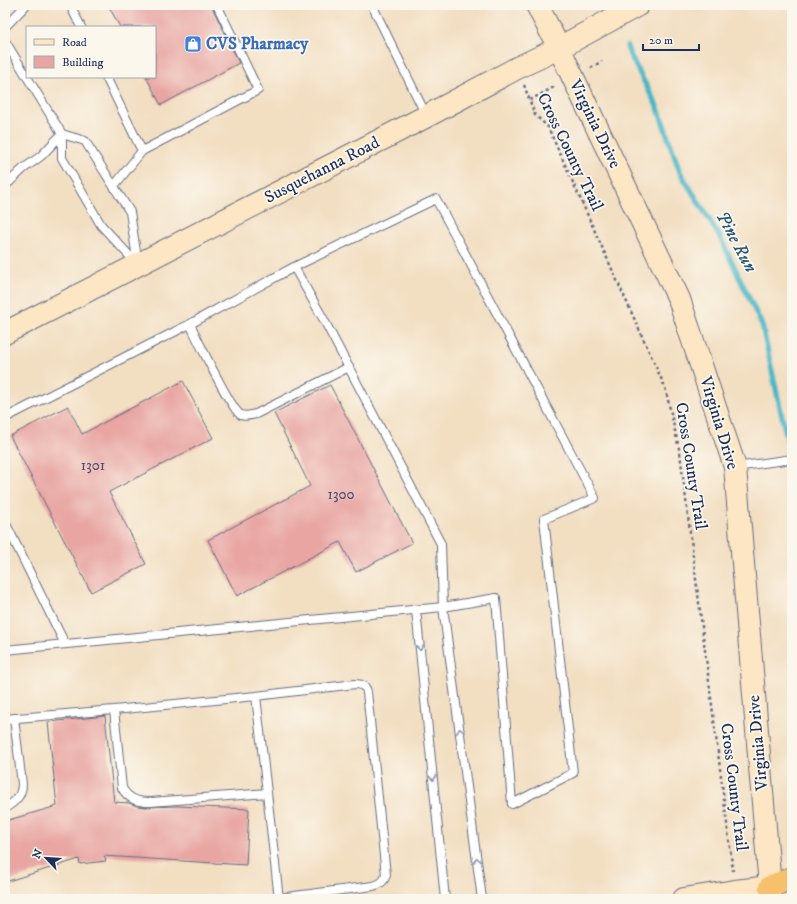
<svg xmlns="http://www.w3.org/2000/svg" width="797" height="904" font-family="'IM FELL DW Pica',serif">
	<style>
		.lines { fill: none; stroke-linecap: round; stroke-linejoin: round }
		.stream { stroke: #4ab6c6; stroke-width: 5.5 }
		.building { fill: #e8a5a2 }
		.lane-casing { stroke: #666c81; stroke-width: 10 }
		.secondary-casing { stroke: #666c81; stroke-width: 24 }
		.highway-casing { stroke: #666c81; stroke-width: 24 }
		.path { stroke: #666c81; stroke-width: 2.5; stroke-dasharray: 3 3; stroke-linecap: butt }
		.lane { stroke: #fff; stroke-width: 8 }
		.secondary { stroke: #fce6c4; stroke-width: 22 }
		.highway { stroke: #f7c06c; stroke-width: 22 }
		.oneway { stroke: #8d97ae }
		.labels { text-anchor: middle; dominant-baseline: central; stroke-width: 3.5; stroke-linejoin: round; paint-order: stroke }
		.number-label { font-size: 15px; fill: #4e4c6f }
		.shop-label { font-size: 17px; font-weight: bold; fill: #366cbe; stroke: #fbf7ec; text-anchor: start }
		.street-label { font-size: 17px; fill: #1b2f5e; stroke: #fbf7ec }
		.water-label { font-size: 18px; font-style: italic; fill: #29587d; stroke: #fbf7ec }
	</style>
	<rect width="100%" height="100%" fill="#fbf7ec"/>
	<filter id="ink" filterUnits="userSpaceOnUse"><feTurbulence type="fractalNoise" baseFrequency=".025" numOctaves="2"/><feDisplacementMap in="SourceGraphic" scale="8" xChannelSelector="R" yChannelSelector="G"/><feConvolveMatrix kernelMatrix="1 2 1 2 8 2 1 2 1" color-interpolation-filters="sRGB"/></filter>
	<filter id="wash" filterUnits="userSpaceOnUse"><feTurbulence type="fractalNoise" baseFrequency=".012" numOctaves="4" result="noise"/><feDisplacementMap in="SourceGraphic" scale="16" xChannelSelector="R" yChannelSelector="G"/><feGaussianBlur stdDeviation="0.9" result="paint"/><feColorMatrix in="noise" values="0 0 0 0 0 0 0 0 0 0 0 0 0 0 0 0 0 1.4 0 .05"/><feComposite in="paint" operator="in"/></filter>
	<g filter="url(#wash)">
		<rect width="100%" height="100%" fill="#f2dec1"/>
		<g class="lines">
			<!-- stream -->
			<path class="stream" d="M 627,46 L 630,55 L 658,108 L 680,172 L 720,237 L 762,325 L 792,462"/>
		</g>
		<g id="blocks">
			<!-- building -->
			<path class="building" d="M 108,5 L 211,5 L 239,63 L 161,105 L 146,77 L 155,77 L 155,27 L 120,27 Z
				M 183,381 L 213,438 L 109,492 L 146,564 L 91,592 L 10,436 L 68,406 L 82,434 Z
				M 330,385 L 412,543 L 356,572 L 340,542 L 237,596 L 208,540 L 310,486 L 274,413 Z
				M 105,716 L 114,802 L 129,803 L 137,806 L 146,807 L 177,806 L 249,809 L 246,865 L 104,856 L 106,861 L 80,864 L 79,859 L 5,882 L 5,821 L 57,806 L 48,722 Z"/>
		</g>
	</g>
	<g filter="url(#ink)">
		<use href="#blocks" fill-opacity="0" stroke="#666c81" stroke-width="1"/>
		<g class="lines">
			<!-- lane casing -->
			<g class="lane-casing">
				<path id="lane" d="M 70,5 L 81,27
					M 372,5 L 426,115
					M 5,27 L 26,5
					M 5,41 L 62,134 L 41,156 L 23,169 L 5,186
					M 106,77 L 142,151
					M 62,134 L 85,141 L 130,212 L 138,265 L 101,225 L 62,158 Z
					M 114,186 L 142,151 L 258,90 L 217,5
					M 294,267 L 324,320 L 441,544 L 443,607 L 482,899
					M 190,324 C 197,338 231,410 241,415 C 246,417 251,415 256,414 L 349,367
					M 5,418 L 190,324 L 294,267 L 436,199 L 595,498 L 544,519 L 573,773 L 512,804 L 496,598 L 443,607 L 5,650
					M 736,467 L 792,459
					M 5,522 L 65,644
					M 416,610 L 445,899
					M 256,696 L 279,899
					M 114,710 L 122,788 C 129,800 138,802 151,802 L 267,793
					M 5,719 L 114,710 L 256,696 L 355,684 C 361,684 366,686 367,692 L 386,875 C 384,882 380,884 373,886 L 279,898
					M 5,808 C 15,802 22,796 22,784 L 14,718"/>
			</g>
			<!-- secondary casing -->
			<g class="secondary-casing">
				<path id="secondary" d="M 537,5 L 559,48 L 679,299 L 735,467 L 771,899
					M 5,333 L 427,116 L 517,68 L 559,48 L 638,5
					M 684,899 L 735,891 L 770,887"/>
			</g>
			<!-- highway casing -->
			<g class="highway-casing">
				<path id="highway" d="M 770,887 L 792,878"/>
			</g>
			<!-- path -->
			<path class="path" d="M 591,68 L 602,61
				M 524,85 L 535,115 L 548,127 L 665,387 L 680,453 L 733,871
				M 530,100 L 556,86"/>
			<!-- lane -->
			<use href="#lane" class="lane"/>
			<!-- secondary -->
			<use href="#secondary" class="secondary"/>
			<!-- highway -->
			<use href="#highway" class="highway"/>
		</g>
		<!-- one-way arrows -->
		<defs><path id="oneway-chevron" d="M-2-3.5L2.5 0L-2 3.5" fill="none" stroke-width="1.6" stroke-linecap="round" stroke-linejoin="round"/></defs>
		<g class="oneway">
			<use href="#oneway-chevron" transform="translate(420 648) rotate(84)"/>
			<use href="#oneway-chevron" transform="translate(460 731) rotate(-98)"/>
			<use href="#oneway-chevron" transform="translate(433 778) rotate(84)"/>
			<use href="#oneway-chevron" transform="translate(477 860) rotate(-98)"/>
		</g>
	</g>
	<!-- icons -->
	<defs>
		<g id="shop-square" transform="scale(0.9)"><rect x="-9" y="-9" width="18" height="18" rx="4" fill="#3f7fe0" stroke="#fbf7ec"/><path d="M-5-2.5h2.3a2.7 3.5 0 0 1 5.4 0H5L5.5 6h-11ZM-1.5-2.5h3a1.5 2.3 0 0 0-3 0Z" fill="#fff"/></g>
	</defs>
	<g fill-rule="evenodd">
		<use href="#shop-square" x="193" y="44"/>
	</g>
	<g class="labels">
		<!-- number labels -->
		<g class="number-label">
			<text x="93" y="465">1301</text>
			<text x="341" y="494">1300</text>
		</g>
		<!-- shop labels -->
		<g class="shop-label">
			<text x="206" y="44">CVS Pharmacy</text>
		</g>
		<!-- street labels -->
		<g class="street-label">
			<text transform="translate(595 124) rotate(64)">Virginia Drive</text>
			<text transform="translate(570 152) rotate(64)">Cross County Trail</text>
			<text transform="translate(322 170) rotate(-27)">Susquehanna Road</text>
			<text transform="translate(719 423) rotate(73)">Virginia Drive</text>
			<text transform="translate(691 466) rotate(81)">Cross County Trail</text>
			<text transform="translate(758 743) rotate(-95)">Virginia Drive</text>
			<text transform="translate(734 787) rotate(83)">Cross County Trail</text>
		</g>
		<!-- water labels -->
		<g class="water-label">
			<text transform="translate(736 242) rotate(62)">Pine Run</text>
		</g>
	</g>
	<!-- margin -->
	<rect width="797" height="904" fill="none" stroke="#fbf7ec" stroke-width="20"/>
	<!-- legend -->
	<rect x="26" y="26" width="130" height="52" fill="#fbf7ec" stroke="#a1a7b3"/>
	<rect x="34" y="39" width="20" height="6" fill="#fce6c4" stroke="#a1a7b3"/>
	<text x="62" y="46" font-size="12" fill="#1b2f5e">Road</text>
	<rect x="34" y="56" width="20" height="12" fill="#e8a5a2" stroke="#a1a7b3"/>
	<text x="62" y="66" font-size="12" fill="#1b2f5e">Building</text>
	<!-- north arrow -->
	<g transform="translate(46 858) rotate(295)" stroke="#fbf7ec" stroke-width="3" paint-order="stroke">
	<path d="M0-3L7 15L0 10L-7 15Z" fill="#1b2f5e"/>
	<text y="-6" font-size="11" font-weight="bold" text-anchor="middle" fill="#1b2f5e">N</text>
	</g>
	<!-- scale -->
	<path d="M643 44v6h56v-6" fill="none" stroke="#1b2f5e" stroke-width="2"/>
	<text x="649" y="44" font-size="12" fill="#1b2f5e" stroke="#fbf7ec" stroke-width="3" paint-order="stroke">20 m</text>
</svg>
